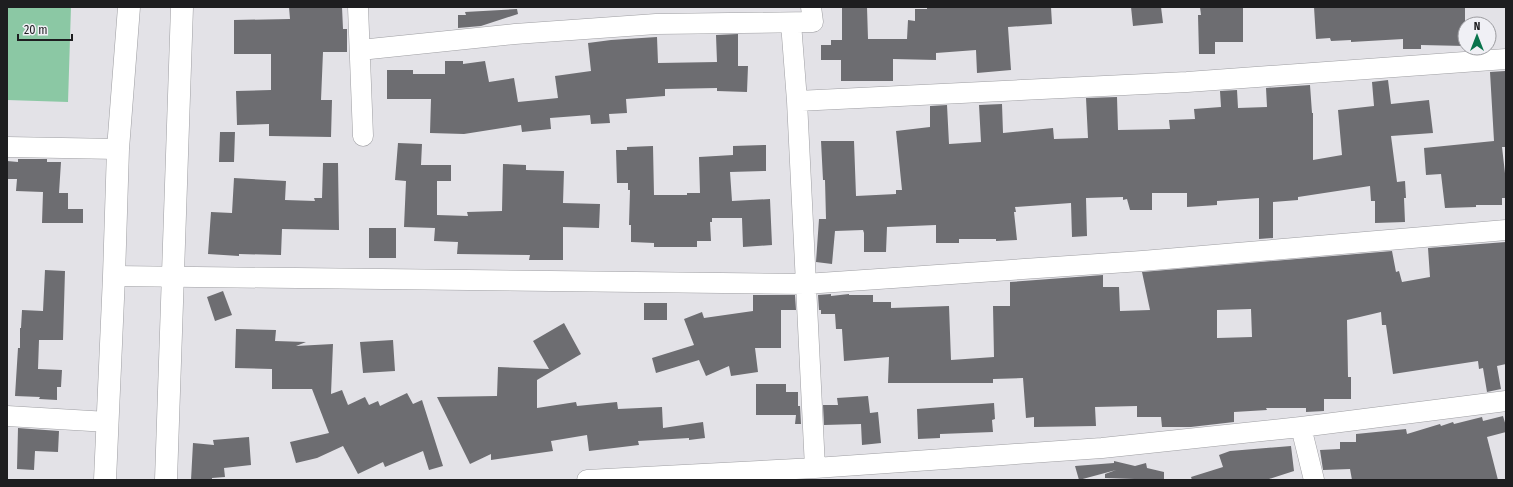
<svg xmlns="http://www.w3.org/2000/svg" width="1513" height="487" font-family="'Fira Sans Condensed',sans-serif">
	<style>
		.green { fill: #8bc8a4 }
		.building { fill: #6d6d71; fill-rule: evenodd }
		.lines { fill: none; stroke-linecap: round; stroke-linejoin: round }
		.minor-casing { stroke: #9e9ea2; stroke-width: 21 }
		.major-casing { stroke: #9e9ea2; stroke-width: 23 }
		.minor { stroke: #fff; stroke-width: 20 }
		.major { stroke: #fff; stroke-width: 22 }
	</style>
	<rect width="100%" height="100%" fill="#e3e2e7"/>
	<!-- green -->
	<path class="green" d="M 7,7 L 71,7 L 68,102 L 7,100 Z"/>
	<!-- building -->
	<path class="building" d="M 289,7 L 342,7 L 343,29 L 347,29 L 347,52 L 323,52 L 321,100 L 332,100 L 331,137 L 269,136 L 269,124 L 237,125 L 236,91 L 271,90 L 271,54 L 234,54 L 234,20 L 290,19 Z
		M 842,7 L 867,7 L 868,39 L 907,39 L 908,20 L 915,21 L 915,9 L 927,9 L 927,7 L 1051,7 L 1052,24 L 1008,27 L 1011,70 L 977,73 L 976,50 L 936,53 L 936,60 L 893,59 L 893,81 L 841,81 L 841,60 L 821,60 L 821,45 L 831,45 L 831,40 L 842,40 Z
		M 1131,7 L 1161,7 L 1163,23 L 1133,26 Z
		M 1200,7 L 1243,7 L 1243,42 L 1215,42 L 1215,54 L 1199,54 L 1198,15 L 1201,15 Z
		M 1314,7 L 1465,7 L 1465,46 L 1421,45 L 1421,49 L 1403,49 L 1403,39 L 1351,42 L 1351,40 L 1331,41 L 1330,38 L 1316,39 Z
		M 517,9 L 518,14 L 481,26 L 458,28 L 458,15 L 466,15 L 465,12 Z
		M 738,34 L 738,66 L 748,66 L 747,92 L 717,91 L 717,88 L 665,89 L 665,96 L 626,99 L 627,113 L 609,114 L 610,123 L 591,124 L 590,115 L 550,118 L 551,129 L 522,132 L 521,125 L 464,134 L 430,133 L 431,99 L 387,99 L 387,70 L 413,70 L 413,74 L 445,74 L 445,61 L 463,61 L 463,64 L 485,61 L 489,82 L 514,78 L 518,102 L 558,98 L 555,76 L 591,71 L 588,43 L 611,40 L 657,37 L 658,63 L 717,62 L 716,35 Z
		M 1505,71 L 1506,147 L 1502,147 L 1506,182 L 1506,198 L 1502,198 L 1502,205 L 1476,205 L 1476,207 L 1445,208 L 1441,174 L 1426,175 L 1424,148 L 1494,141 L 1490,72 Z
		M 1388,80 L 1391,104 L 1429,100 L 1433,133 L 1391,136 L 1397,182 L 1405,181 L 1406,198 L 1404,198 L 1405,222 L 1375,223 L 1375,201 L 1371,201 L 1370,186 L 1298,197 L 1298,200 L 1273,202 L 1273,238 L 1259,239 L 1259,198 L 1217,201 L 1217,205 L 1187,207 L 1187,193 L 1152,193 L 1152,210 L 1130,210 L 1127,199 L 1123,200 L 1123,197 L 1086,198 L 1087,236 L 1072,237 L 1071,203 L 1015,207 L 1016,212 L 1014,212 L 1017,240 L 996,241 L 996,239 L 959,239 L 959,243 L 936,243 L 936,225 L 887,227 L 886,252 L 864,252 L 864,233 L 863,230 L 835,231 L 832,264 L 816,262 L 819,219 L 826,219 L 825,180 L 823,180 L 821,141 L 854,141 L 856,196 L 896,194 L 896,190 L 902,190 L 896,131 L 930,127 L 930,106 L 947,105 L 949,144 L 981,142 L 979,105 L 1002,104 L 1003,133 L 1053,128 L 1054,139 L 1088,138 L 1086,98 L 1117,97 L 1118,130 L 1170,129 L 1169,120 L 1195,119 L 1194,109 L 1221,107 L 1220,91 L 1237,90 L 1238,108 L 1267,107 L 1266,88 L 1310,85 L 1312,113 L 1313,113 L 1313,160 L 1342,155 L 1338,110 L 1374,106 L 1372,82 Z
		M 220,132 L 235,132 L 234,162 L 219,162 Z
		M 398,143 L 422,144 L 421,165 L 451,165 L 451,181 L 437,181 L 437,215 L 468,216 L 467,212 L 502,211 L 503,164 L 526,165 L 526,170 L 564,171 L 563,203 L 600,204 L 599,228 L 563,227 L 563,260 L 529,260 L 530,255 L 457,254 L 458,242 L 434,241 L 435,228 L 404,227 L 406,181 L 395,180 Z
		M 766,145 L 766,171 L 730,172 L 732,201 L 770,199 L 772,245 L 743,247 L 742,218 L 712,218 L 712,222 L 710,222 L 711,241 L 697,241 L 697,247 L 654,247 L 654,243 L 631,242 L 631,225 L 629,225 L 630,190 L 628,190 L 628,183 L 617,183 L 616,150 L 627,150 L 627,147 L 653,146 L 654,195 L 687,195 L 687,193 L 700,193 L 699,157 L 733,155 L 733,146 Z
		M 18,159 L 47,159 L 47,162 L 61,162 L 59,193 L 68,193 L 68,209 L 83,209 L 83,223 L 42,223 L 43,192 L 16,191 L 17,179 L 7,179 L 7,161 L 18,162 Z
		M 323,163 L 338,163 L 339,230 L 282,229 L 281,255 L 239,254 L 239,256 L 208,254 L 211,212 L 232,213 L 234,178 L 286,181 L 285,200 L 315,201 L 314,198 L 322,198 Z
		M 369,228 L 396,228 L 396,258 L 369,258 Z
		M 1506,242 L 1506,364 L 1497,366 L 1501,389 L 1487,392 L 1483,368 L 1479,369 L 1478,361 L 1393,374 L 1386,325 L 1382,325 L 1381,312 L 1347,320 L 1348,377 L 1351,377 L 1351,399 L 1324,399 L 1324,411 L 1306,412 L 1306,408 L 1266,408 L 1267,410 L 1234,412 L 1234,422 L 1191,427 L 1162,427 L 1161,417 L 1137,417 L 1137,406 L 1095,407 L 1096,426 L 1034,427 L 1034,417 L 1026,418 L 1023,378 L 993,379 L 993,383 L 888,383 L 889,357 L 844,361 L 842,329 L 836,329 L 835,314 L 821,314 L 821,310 L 819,310 L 818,295 L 831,294 L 831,296 L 849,294 L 849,295 L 873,295 L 873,302 L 891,302 L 891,308 L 949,306 L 951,360 L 994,357 L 993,306 L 1010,306 L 1010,282 L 1103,275 L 1103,287 L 1119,287 L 1120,311 L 1150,310 L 1142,272 L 1392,251 L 1396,272 L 1399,271 L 1402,282 L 1430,277 L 1428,248 ZM 1251,309 L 1252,337 L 1217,338 L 1217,310 Z
		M 45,270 L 65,271 L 63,340 L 39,340 L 38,369 L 62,370 L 61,387 L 57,387 L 57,400 L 39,399 L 40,397 L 15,396 L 18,348 L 20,348 L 20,328 L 21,328 L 22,310 L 43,311 Z
		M 223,291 L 232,315 L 215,321 L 207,297 Z
		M 753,295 L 795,295 L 796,310 L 781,310 L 781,348 L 755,348 L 758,372 L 731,376 L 729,366 L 706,376 L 699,360 L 656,373 L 652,358 L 694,345 L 684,319 L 702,312 L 704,318 L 753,311 Z
		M 644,303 L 667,303 L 667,320 L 644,320 Z
		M 564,323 L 581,354 L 537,380 L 537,408 L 576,402 L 577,406 L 617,402 L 618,409 L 662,407 L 663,428 L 703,422 L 705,438 L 689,440 L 689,438 L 638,441 L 639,445 L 589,451 L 587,435 L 551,441 L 553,451 L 491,460 L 491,454 L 470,464 L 437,397 L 497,396 L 498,367 L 549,369 L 533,341 Z
		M 236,329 L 276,330 L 275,341 L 306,342 L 296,346 L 333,344 L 331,394 L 342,390 L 348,405 L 365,397 L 369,405 L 378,401 L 380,406 L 407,393 L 413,404 L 422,400 L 443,466 L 429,470 L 423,451 L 385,467 L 383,462 L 358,474 L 343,446 L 317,458 L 296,463 L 290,442 L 329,433 L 312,389 L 272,389 L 272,369 L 235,368 Z
		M 393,340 L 395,371 L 363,373 L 360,342 Z
		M 756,384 L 786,384 L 786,392 L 798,392 L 798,406 L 800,406 L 801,424 L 795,424 L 796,415 L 756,415 Z
		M 868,396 L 870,413 L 878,412 L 881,443 L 862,445 L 861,424 L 824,425 L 823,405 L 838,405 L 837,398 Z
		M 994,403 L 995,419 L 992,420 L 993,432 L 940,434 L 940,438 L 918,439 L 917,409 Z
		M 1503,416 L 1506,426 L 1506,432 L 1487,437 L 1498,480 L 1352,480 L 1350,469 L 1323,470 L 1320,450 L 1340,449 L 1340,442 L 1356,442 L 1356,434 L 1406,429 L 1407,434 L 1440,424 L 1441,426 L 1453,422 L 1454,424 L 1482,417 L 1483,421 Z
		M 18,428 L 59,431 L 58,452 L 35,451 L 34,470 L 17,469 Z
		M 249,437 L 251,465 L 224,468 L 225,477 L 212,478 L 212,480 L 191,480 L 193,443 L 214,445 L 213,440 Z
		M 1291,446 L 1294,471 L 1266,480 L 1192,480 L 1191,477 L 1223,467 L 1219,455 L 1230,451 Z
		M 1114,461 L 1135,466 L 1146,463 L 1147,468 L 1164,472 L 1164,480 L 1105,478 L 1105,474 L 1116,470 L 1079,480 L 1075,466 L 1114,463 Z"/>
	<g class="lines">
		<!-- minor casing -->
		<g class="minor-casing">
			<path id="minor" d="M 358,7 L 363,136
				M 791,23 L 797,101 L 815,468
				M 360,50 L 515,34 L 656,24 L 813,22 L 811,7
				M 797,101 L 1187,82 L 1506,59
				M 7,147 L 118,149
				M 114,276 L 805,284 L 1142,261 L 1506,230
				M 7,416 L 108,422
				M 1301,427 L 1314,480
				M 587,480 L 815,468 L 1102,448 L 1301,427 L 1506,401"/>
		</g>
		<!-- major casing -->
		<g class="major-casing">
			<path id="major" d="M 105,480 L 114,276 L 118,149 L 129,7
				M 166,480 L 182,7"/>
		</g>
		<!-- minor -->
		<use href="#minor" class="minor"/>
		<!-- major -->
		<use href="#major" class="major"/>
	</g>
	<!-- border -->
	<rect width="1513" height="487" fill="none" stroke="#1e1e20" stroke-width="16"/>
	<!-- north arrow -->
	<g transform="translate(1477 36)"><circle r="19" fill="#f0f0f5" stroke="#9c9ca0"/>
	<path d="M0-3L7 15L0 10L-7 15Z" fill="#0a744c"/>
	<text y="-6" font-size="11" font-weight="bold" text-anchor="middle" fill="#1e1e20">N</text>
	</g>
	<!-- scale -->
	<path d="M18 34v6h54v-6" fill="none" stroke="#1e1e20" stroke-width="2"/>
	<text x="24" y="34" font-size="12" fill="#1e1e20" stroke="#f0f0f5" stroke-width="3" paint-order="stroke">20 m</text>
</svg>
